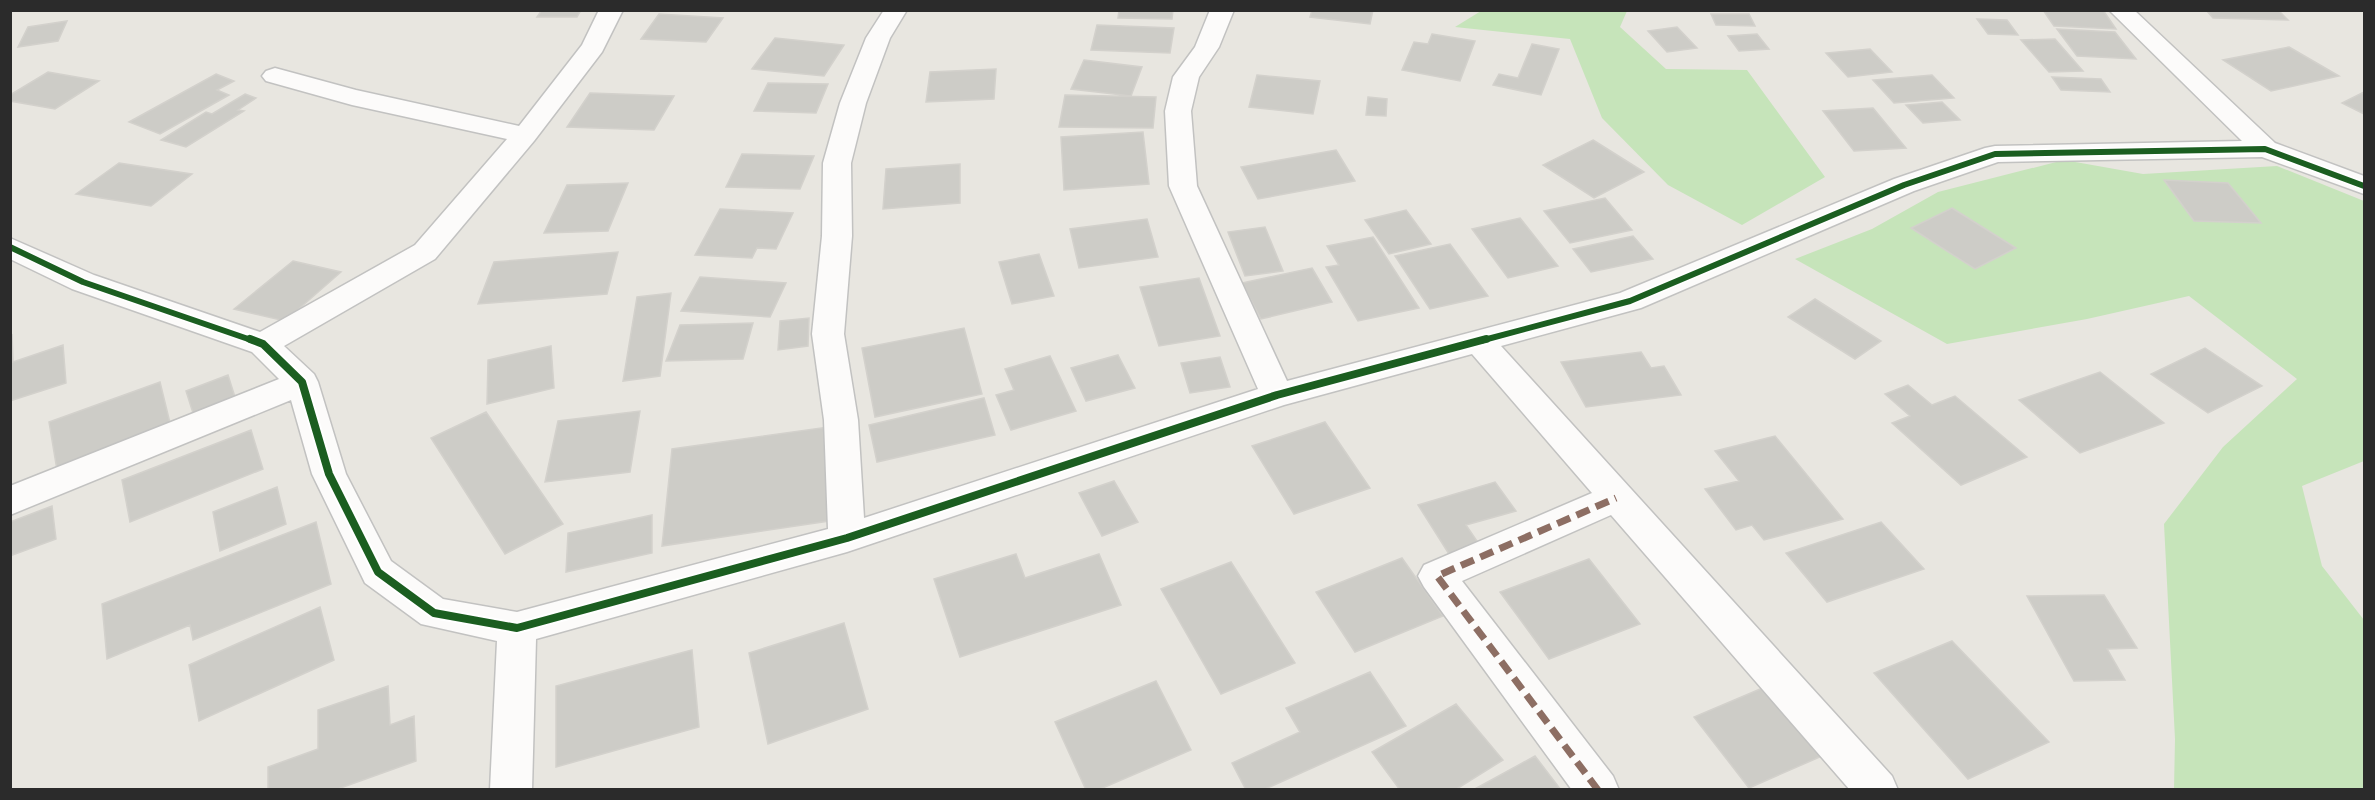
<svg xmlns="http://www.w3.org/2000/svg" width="2375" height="800" font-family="'PT Sans',sans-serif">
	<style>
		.green { fill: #c6e4ba }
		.building { fill: #cdccc7; stroke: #d3d1cc; stroke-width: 1.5 }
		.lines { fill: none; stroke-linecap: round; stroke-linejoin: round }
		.minor-casing { stroke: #c2c2c1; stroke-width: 3 }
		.minor { fill: #fcfbfa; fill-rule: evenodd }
		.quiet { stroke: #8d6e63; stroke-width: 7; stroke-dasharray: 14 7; stroke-linecap: butt }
		.cycleway-far1-casing { stroke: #fff; stroke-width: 9 }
		.cycleway-casing { stroke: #fff; stroke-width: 12 }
		.cycleway-far1 { stroke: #1b5e20; stroke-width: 6 }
		.cycleway { stroke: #1b5e20; stroke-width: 8 }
	</style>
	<rect width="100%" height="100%" fill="#e8e6e0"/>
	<!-- green -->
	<path class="green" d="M 1481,11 L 1627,11 L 1620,27 L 1666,69 L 1747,70 L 1825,177 L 1742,225 L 1668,185 L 1602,118 L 1570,39 L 1455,27 Z
		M 2064,160 L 2143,174 L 2277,166 L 2364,201 L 2364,461 L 2302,486 L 2322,566 L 2364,620 L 2364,789 L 2174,789 L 2175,739 L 2164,524 L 2223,447 L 2297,379 L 2189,296 L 2087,319 L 1947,344 L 1795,259 L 1872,229 L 1938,192 Z"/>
	<!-- building -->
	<path class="building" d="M 542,10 L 581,10 L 577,17 L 537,17 Z
		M 1119,10 L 1173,10 L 1172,19 L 1118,18 Z
		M 1312,10 L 1373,10 L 1370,24 L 1310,17 Z
		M 2043,10 L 2103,10 L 2116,29 L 2054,26 Z
		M 2206,10 L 2278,10 L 2288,20 L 2213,18 Z
		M 659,14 L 723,18 L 706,42 L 641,39 Z
		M 1711,14 L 1749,14 L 1755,26 L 1716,25 Z
		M 1977,19 L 2007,20 L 2018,35 L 1988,34 Z
		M 67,21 L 58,41 L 18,47 L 28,27 Z
		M 1097,25 L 1174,28 L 1170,53 L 1091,50 Z
		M 1677,27 L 1697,48 L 1667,52 L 1648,31 Z
		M 2057,29 L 2115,32 L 2136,59 L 2077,56 Z
		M 1432,34 L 1475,41 L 1460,81 L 1402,70 L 1414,42 L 1428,44 Z
		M 1757,34 L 1769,49 L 1739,51 L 1728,36 Z
		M 775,38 L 844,45 L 824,76 L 752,69 Z
		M 2055,39 L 2083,71 L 2049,72 L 2021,40 Z
		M 1532,44 L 1559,49 L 1541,95 L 1493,85 L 1499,74 L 1518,78 Z
		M 2289,47 L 2339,76 L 2271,91 L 2223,60 Z
		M 1870,49 L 1892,72 L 1848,77 L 1826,53 Z
		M 1084,60 L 1142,67 L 1131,96 L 1071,89 Z
		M 996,69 L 994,99 L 926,102 L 930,72 Z
		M 48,72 L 99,81 L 55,109 L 10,101 L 10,95 Z
		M 216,74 L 234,81 L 217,90 L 229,95 L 160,134 L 129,122 Z
		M 1257,75 L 1320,81 L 1313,114 L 1249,107 Z
		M 1932,75 L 1954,98 L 1894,103 L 1873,80 Z
		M 2052,77 L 2101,79 L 2110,92 L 2061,90 Z
		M 768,83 L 828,84 L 816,113 L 754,111 Z
		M 2364,92 L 2364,114 L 2342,103 Z
		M 590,93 L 674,96 L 654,130 L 567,127 Z
		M 245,94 L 256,98 L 238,110 L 244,111 L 186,147 L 161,140 L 206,112 L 212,114 Z
		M 1065,95 L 1156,97 L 1153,128 L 1059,127 Z
		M 1368,97 L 1387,99 L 1386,116 L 1366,115 Z
		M 1942,102 L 1960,120 L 1923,123 L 1906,105 Z
		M 1873,108 L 1906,148 L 1854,151 L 1823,111 Z
		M 1143,132 L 1149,184 L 1064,190 L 1061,137 Z
		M 1593,140 L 1644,172 L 1594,198 L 1543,165 Z
		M 1336,150 L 1355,181 L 1258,199 L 1241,167 Z
		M 742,154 L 814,156 L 800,189 L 726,187 Z
		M 119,163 L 192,174 L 151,206 L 76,194 Z
		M 960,164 L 960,203 L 883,209 L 886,169 Z
		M 2164,180 L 2228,183 L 2261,223 L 2194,221 Z
		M 628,183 L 608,231 L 544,233 L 567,185 Z
		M 1605,198 L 1632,230 L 1570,243 L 1544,211 Z
		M 1952,208 L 2016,248 L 1975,269 L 1911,228 Z
		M 720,209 L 793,213 L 776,249 L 757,248 L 752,258 L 695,255 Z
		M 1406,210 L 1431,244 L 1389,254 L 1365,220 Z
		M 1520,218 L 1558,266 L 1508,278 L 1472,229 Z
		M 1147,219 L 1158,257 L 1079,268 L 1070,229 Z
		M 1265,227 L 1283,271 L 1245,276 L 1228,232 Z
		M 1633,236 L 1653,259 L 1591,272 L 1573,249 Z
		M 1373,237 L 1419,308 L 1358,321 L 1326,267 L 1339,265 L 1327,246 Z
		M 1450,244 L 1488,296 L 1430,309 L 1395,256 Z
		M 618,252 L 607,294 L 478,304 L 494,262 Z
		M 1039,254 L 1054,296 L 1012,304 L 999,262 Z
		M 293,261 L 341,272 L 285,321 L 234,309 Z
		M 1312,268 L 1332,302 L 1261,319 L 1242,283 Z
		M 700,277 L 786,283 L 770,317 L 681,311 Z
		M 1199,278 L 1220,336 L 1159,346 L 1140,287 Z
		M 671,293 L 660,376 L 623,381 L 637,297 Z
		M 1815,299 L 1881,341 L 1855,359 L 1788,317 Z
		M 809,318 L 808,346 L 778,350 L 780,321 Z
		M 753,323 L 743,359 L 666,361 L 680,325 Z
		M 964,328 L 982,394 L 875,417 L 862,348 Z
		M 12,335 L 13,362 L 63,345 L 66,383 L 10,401 L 10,336 Z
		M 551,346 L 554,388 L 487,404 L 488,360 Z
		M 2205,348 L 2262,386 L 2208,413 L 2151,374 Z
		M 1641,352 L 1651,368 L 1664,366 L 1681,395 L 1586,407 L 1561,362 Z
		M 1118,355 L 1135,388 L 1086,401 L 1071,368 Z
		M 1050,356 L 1076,411 L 1011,430 L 996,395 L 1014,390 L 1005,369 Z
		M 1220,357 L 1230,387 L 1190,393 L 1181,363 Z
		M 2100,372 L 2164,423 L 2080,453 L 2019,400 Z
		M 228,375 L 235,397 L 193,413 L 186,391 Z
		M 160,382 L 171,427 L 57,470 L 49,422 Z
		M 1908,385 L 1932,405 L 1955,396 L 2027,457 L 1961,485 L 1892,423 L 1910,416 L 1885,394 Z
		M 984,398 L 995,435 L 877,462 L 869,425 Z
		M 640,411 L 630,472 L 545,482 L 558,421 Z
		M 486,412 L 563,524 L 505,554 L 431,438 Z
		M 1325,422 L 1370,488 L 1294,514 L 1252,446 Z
		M 828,427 L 829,521 L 662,546 L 672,449 Z
		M 251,430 L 263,469 L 130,522 L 122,480 Z
		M 1775,436 L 1843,519 L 1764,540 L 1752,525 L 1736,530 L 1705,489 L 1739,481 L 1715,451 Z
		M 1114,481 L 1138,522 L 1102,536 L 1079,493 Z
		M 1495,482 L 1516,511 L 1466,525 L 1479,544 L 1449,554 L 1418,505 Z
		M 277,487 L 286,524 L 220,551 L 213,512 Z
		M 52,506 L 56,539 L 10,556 L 10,522 Z
		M 652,515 L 652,553 L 566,572 L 568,533 Z
		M 316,522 L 331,584 L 193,640 L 190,625 L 107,659 L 102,604 Z
		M 1881,522 L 1924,569 L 1827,602 L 1786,553 Z
		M 1016,554 L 1025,578 L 1099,554 L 1121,605 L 960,657 L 934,579 Z
		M 1402,558 L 1443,616 L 1355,652 L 1316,592 Z
		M 1589,559 L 1640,624 L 1549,659 L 1500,592 Z
		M 1231,562 L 1295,663 L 1221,694 L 1161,589 Z
		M 2104,595 L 2137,648 L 2107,649 L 2125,680 L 2074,681 L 2027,596 Z
		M 320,607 L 334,660 L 199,721 L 189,665 Z
		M 844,623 L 868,709 L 768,744 L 749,653 Z
		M 1952,641 L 2049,742 L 1968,779 L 1874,673 Z
		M 692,650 L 699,727 L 556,767 L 556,686 Z
		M 1370,672 L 1406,726 L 1263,790 L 1246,790 L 1232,763 L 1300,732 L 1286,708 Z
		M 1156,681 L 1191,750 L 1098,790 L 1086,790 L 1055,722 Z
		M 388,686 L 390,725 L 414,716 L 416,761 L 335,790 L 268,790 L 268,767 L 318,749 L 318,710 Z
		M 1765,687 L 1822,756 L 1749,788 L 1694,717 Z
		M 1456,704 L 1503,760 L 1455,790 L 1400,790 L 1372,752 Z
		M 1535,756 L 1561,790 L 1473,790 Z"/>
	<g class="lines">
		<!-- minor casing -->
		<g class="minor-casing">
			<path id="minor" d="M 599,10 L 623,10 L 602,52 L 534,141 L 435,259 L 284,346 L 314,374 L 318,382 L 346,474 L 391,561 L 443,599 L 517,612 L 828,529 L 824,420 L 812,334 L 822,236 L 823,163 L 840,103 L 866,38 L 884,10 L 907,10 L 890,38 L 866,103 L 851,163 L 852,236 L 844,334 L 858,420 L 864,518 L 1258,389 L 1169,186 L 1165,111 L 1173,77 L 1195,47 L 1210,10 L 1234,10 L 1219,47 L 1199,77 L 1191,111 L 1197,186 L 1287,381 L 1620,293 L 1894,179 L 1985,148 L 1995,146 L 2242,141 L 2109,10 L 2134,10 L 2275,143 L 2364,176 L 2364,194 L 2262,157 L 1998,162 L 1914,191 L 1641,308 L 1501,346 L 1892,776 L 1898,790 L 1850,790 L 1611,515 L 1462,581 L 1613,776 L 1619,790 L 1572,790 L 1424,587 L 1418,576 L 1424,565 L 1592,493 L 1472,354 L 1284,405 L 847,552 L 536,639 L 532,790 L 490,790 L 497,641 L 421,624 L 365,583 L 312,474 L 291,400 L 10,515 L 10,486 L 279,379 L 252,352 L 72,289 L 10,259 L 10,238 L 94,275 L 260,332 L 415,245 L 507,139 L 352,105 L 266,81 L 262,76 L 266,71 L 275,68 L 356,90 L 519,126 L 582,45 Z"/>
		</g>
		<!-- minor -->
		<use href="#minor" class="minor"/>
		<!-- quiet -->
		<path class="quiet" d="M 1598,790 L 1437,576 L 1616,498"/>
		<!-- cycleway-far1 casing -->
		<g class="cycleway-far1-casing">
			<path id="cycleway-far1" d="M 10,247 L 83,282 L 254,341
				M 1480,341 L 1630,301 L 1904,185 L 1995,154 L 2265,149 L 2364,186"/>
		</g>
		<!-- cycleway casing -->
		<g class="cycleway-casing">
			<path id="cycleway" d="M 250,339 L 263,344 L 302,382 L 329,474 L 378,572 L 434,613 L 517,628 L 847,538 L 1277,395 L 1486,339"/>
		</g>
		<!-- cycleway-far1 -->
		<use href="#cycleway-far1" class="cycleway-far1"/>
		<!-- cycleway -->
		<use href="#cycleway" class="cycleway"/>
	</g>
	<!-- border -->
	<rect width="2375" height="800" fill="none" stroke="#2b2b2b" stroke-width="24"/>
</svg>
